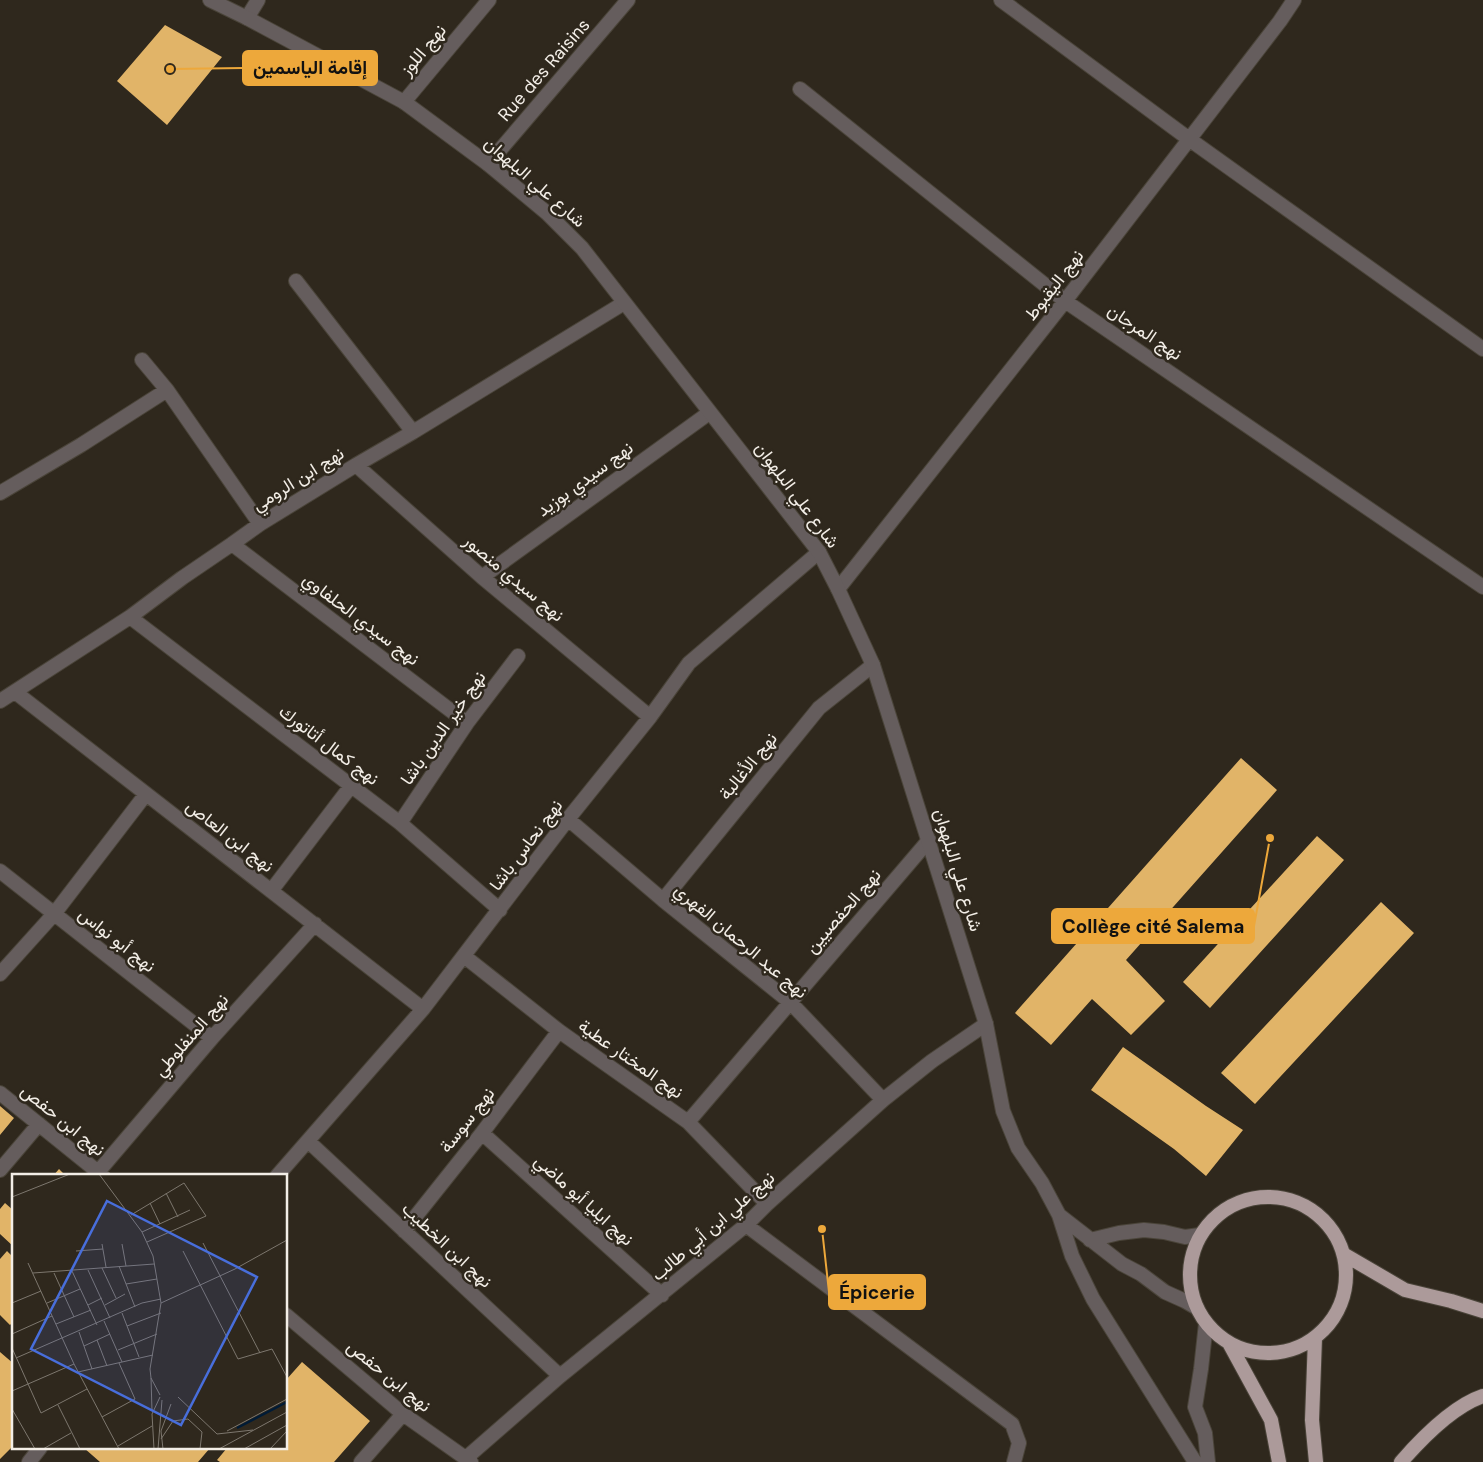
<svg xmlns="http://www.w3.org/2000/svg" width="1483" height="1462" font-family="'DM Sans',Vazirmatn,sans-serif">
	<style>
		.building { fill: #e1b468 }
		.lines { fill: none; stroke-linecap: round; stroke-linejoin: round }
		.minor-casing { stroke: #4a4439; stroke-width: 16 }
		.tertiary-casing { stroke: #4a4439; stroke-width: 16 }
		.trunk-casing { stroke: #4a4439; stroke-width: 16 }
		.minor { stroke: #655d5d; stroke-width: 14 }
		.tertiary { stroke: #655d5d; stroke-width: 14 }
		.trunk { stroke: #ac9a9a; stroke-width: 14 }
		.labels { text-anchor: middle; dominant-baseline: central; stroke-width: 5; stroke-linejoin: round; paint-order: stroke }
		.street-label { font-size: 18px; fill: #f3eee7; stroke: #2f281d }
		.inset-river { fill: none; stroke: #001b36; stroke-width: 2.5 }
		.inset-road { fill: none; stroke: #7d776e; stroke-width: 1 }
		.view { fill: #486edb; fill-opacity: 0.15; stroke: #486edb; stroke-width: 2.5 }
		.inset-edge { fill: none; stroke: #f3eee7; stroke-width: 2.5 }
		.leader { fill: none; stroke: #eda83b; stroke-width: 2 }
		.callout-dot { fill: #eda83b; stroke: #2f281d; stroke-width: 2 }
		.callout { fill: #eda83b; stroke: #eda83b; stroke-width: 2 }
		.callout-label { font-size: 19px; text-anchor: middle; font-weight: bold; fill: #111 }
	</style>
	<rect width="100%" height="100%" fill="#2f281d"/>
	<!-- building -->
	<path class="building" d="M 165,25 L 222,57 L 167,125 L 117,81 Z
		M 1241,758 L 1277,790 L 1126,960 L 1165,1001 L 1131,1035 L 1092,999 L 1051,1045 L 1015,1013 Z
		M 1317,836 L 1344,860 L 1210,1008 L 1183,982 Z
		M 1381,902 L 1414,933 L 1255,1104 L 1221,1073 Z
		M 1123,1047 L 1206,1106 L 1243,1130 L 1206,1176 L 1174,1149 L 1091,1090 Z
		M 0,1106 L 14,1118 L 0,1135 Z
		M 59,1169 L 66,1176 L 53,1176 Z
		M 5,1203 L 14,1211 L 14,1247 L 0,1234 L 0,1209 Z
		M 7,1251 L 14,1258 L 14,1321 L 10,1325 L 0,1315 L 0,1259 Z
		M 0,1352 L 14,1364 L 14,1445 L 0,1459 Z
		M 302,1362 L 370,1421 L 334,1462 L 220,1462 L 217,1460 L 227,1448 L 286,1448 L 286,1380 Z
		M 84,1448 L 210,1448 L 198,1462 L 100,1462 Z"/>
	<g class="lines">
		<!-- minor casing -->
		<g class="minor-casing">
			<path id="minor" d="M 1001,0 L 1189,139 L 1483,349
				M 247,18 L 258,0
				M 800,89 L 1065,301 L 1483,587
				M 404,102 L 489,0
				M 488,164 L 628,0
				M 296,281 L 413,432
				M 142,360 L 167,390 L 260,524
				M 356,465 L 482,577 L 650,717
				M 0,493 L 81,445 L 167,390
				M 232,544 L 467,723
				M 482,577 L 709,413
				M 838,589 L 1065,301 L 1280,21 L 1294,0
				M 130,617 L 400,823 L 500,910
				M 15,692 L 423,1009
				M 0,701 L 130,617 L 182,578 L 232,544 L 260,524 L 356,465 L 413,432 L 624,303
				M 568,819 L 663,900 L 790,1002 L 883,1100
				M 400,823 L 467,723 L 518,656
				M 0,871 L 212,1038
				M 271,891 L 351,786
				M 663,900 L 819,708 L 873,665
				M 464,956 L 559,1031 L 688,1122 L 767,1204
				M 0,974 L 54,914 L 146,794
				M 0,1093 L 103,1176
				M 688,1122 L 929,840
				M 482,1133 L 662,1295
				M 308,1141 L 560,1376
				M 0,1170 L 39,1124
				M 98,1172 L 212,1038 L 315,924
				M 277,1176 L 423,1009 L 568,819 L 650,717 L 689,663 L 819,552
				M 746,1225 L 1012,1424 L 1019,1443 L 1014,1462
				M 404,1231 L 482,1133 L 559,1031
				M 286,1315 L 403,1414 L 471,1462
				M 466,1458 L 560,1376 L 746,1225 L 767,1204 L 883,1100 L 932,1061 L 986,1024
				M 29,1462 L 40,1448
				M 361,1462 L 403,1414"/>
		</g>
		<!-- tertiary casing -->
		<g class="tertiary-casing">
			<path id="tertiary" d="M 210,0 L 247,18 L 404,102 L 488,164 L 547,213 L 582,248 L 819,552 L 838,589 L 873,665 L 986,1024 L 1003,1111 L 1018,1148 L 1042,1183 L 1059,1215 L 1122,1264 L 1141,1274 L 1165,1292 L 1185,1301 L 1197,1308
				M 1059,1215 L 1072,1256 L 1093,1299 L 1195,1462
				M 1090,1240 L 1119,1233 L 1144,1230 L 1164,1232 L 1185,1237 L 1200,1235
				M 1206,1323 L 1201,1369 L 1195,1407 L 1205,1433 L 1208,1462"/>
		</g>
		<!-- trunk casing -->
		<g class="trunk-casing">
			<path id="trunk" d="M1190 1275a78 78 0 1 1 156 0a78 78 0 1 1-156 0Z
				M 1345,1255 L 1405,1290 L 1451,1301 L 1483,1311
				M 1315,1338 L 1312,1420 L 1316,1462
				M 1229,1343 L 1271,1420 L 1279,1462
				M 1401,1462 C 1422,1438 1453,1406 1483,1396"/>
		</g>
		<!-- minor -->
		<use href="#minor" class="minor"/>
		<!-- tertiary -->
		<use href="#tertiary" class="tertiary"/>
		<!-- trunk -->
		<use href="#trunk" class="trunk"/>
	</g>
	<g class="labels">
		<!-- street labels -->
		<g class="street-label">
			<text transform="translate(423 50) rotate(-50)">نهج اللوز</text>
			<text transform="translate(544 70) rotate(-49)">Rue des Raisins</text>
			<text transform="translate(535 182) rotate(41)">شارع علي البلهوان</text>
			<text transform="translate(1054 285) rotate(-52)">نهج اليقبوط</text>
			<text transform="translate(1145 332) rotate(34)">نهج المرجان</text>
			<text transform="translate(298 479) rotate(-32)">نهج ابن الرومي</text>
			<text transform="translate(585 479) rotate(-36)">نهج سيدي بوزيد</text>
			<text transform="translate(797 495) rotate(53)">شارع علي البلهوان</text>
			<text transform="translate(514 578) rotate(40)">نهج سيدي منصور</text>
			<text transform="translate(361 619) rotate(37)">نهج سيدي الحلفاوي</text>
			<text transform="translate(443 728) rotate(-55)">نهج خير الدين باشا</text>
			<text transform="translate(329 745) rotate(37)">نهج كمال أتاتورك</text>
			<text transform="translate(748 766) rotate(-51)">نهج الأغالبة</text>
			<text transform="translate(230 836) rotate(38)">نهج ابن العاص</text>
			<text transform="translate(526 845) rotate(-53)">نهج نحاس باشا</text>
			<text transform="translate(958 870) rotate(73)">شارع علي البلهوان</text>
			<text transform="translate(843 911) rotate(-49)">نهج الحفصيين</text>
			<text transform="translate(117 940) rotate(38)">نهج أبو نواس</text>
			<text transform="translate(741 941) rotate(40)">نهج عبد الرحمان الفهري</text>
			<text transform="translate(191 1035) rotate(-49)">نهج المنفلوطي</text>
			<text transform="translate(631 1059) rotate(35)">نهج المختار عطية</text>
			<text transform="translate(63 1120) rotate(39)">نهج ابن حفص</text>
			<text transform="translate(467 1120) rotate(-52)">نهج سوسة</text>
			<text transform="translate(584 1200) rotate(42)">نهج ايليا أبو ماضي</text>
			<text transform="translate(713 1226) rotate(-41)">نهج علي ابن أبي طالب</text>
			<text transform="translate(447 1245) rotate(43)">نهج ابن الخطيب</text>
			<text transform="translate(389 1376) rotate(39)">نهج ابن حفص</text>
		</g>
	</g>
	<!-- overview -->
	<g transform="translate(12 1174)">
		<rect width="275" height="275" fill="#2f281d"/>
		<path class="inset-river" d="M 225,254 L 275,228"/>
		<path class="inset-road" d="M 87,0 L 130,58 L 141,82 L 149,129 L 138,195 L 139,204 L 148,221M 154,19 L 166,43M 0,23 L 58,0M 138,29 L 148,50M 119,41 L 172,9 L 194,42 L 135,68M 130,58 L 178,36M 191,69 L 248,179M 90,70 L 94,93M 110,70 L 114,92M 64,77 L 91,75M 171,77 L 226,185 L 260,175 L 275,203M 16,89 L 62,190 L 107,275M 107,92 L 123,133M 90,94 L 104,124M 76,96 L 98,144M 60,97 L 85,151M 21,99 L 142,90M 42,99 L 62,143M 114,110 L 145,105M 0,129 L 29,117M 35,129 L 68,115M 149,129 L 223,95 L 275,66M 76,131 L 90,124M 93,131 L 113,120M 110,139 L 127,183M 92,147 L 110,188M 44,150 L 79,136M 115,152 L 149,139M 67,158 L 80,195M 0,160 L 40,142M 85,166 L 95,192M 72,172 L 98,160M 0,174 L 29,239 L 75,215M 106,176 L 145,160M 4,184 L 130,129 L 149,125M 66,198 L 141,181M 139,204 L 140,237M 0,217 L 62,190M 166,223 L 205,260 L 241,256M 46,231 L 68,275M 0,235 L 23,275M 90,243 L 123,225 L 107,189M 215,257 L 275,225M 149,265 L 161,247 L 176,245 L 190,258 L 188,275M 106,272 L 140,252M 31,275 L 59,259M 142,275 L 140,240 L 148,223M 146,275 L 150,226M 151,275 L 149,257 L 159,230M 207,275 L 275,238M 232,275 L 275,251M 258,275 L 275,257"/>
		<path class="view" d="M 95,27 L 245,103 L 169,251 L 19,175 Z"/>
		<rect width="275" height="275" class="inset-edge"/>
	</g>
	<!-- callouts -->
	<path class="leader" d="M170 69L243 68M1270 838L1254 926M822 1229L829 1292"/>
	<g class="callout-dot">
		<circle cx="170" cy="69" r="5"/>
		<circle cx="1270" cy="838" r="5"/>
		<circle cx="822" cy="1229" r="5"/>
	</g>
	<g class="callout">
		<rect x="243" y="51" width="134" height="34" rx="5"/>
		<rect x="1052" y="909" width="202" height="34" rx="5"/>
		<rect x="829" y="1275" width="96" height="34" rx="5"/>
	</g>
	<g class="callout-label">
		<text x="310" y="74">إقامة الياسمين</text>
		<text x="1153" y="933">Collège cité Salema</text>
		<text x="877" y="1299">Épicerie</text>
	</g>
</svg>
